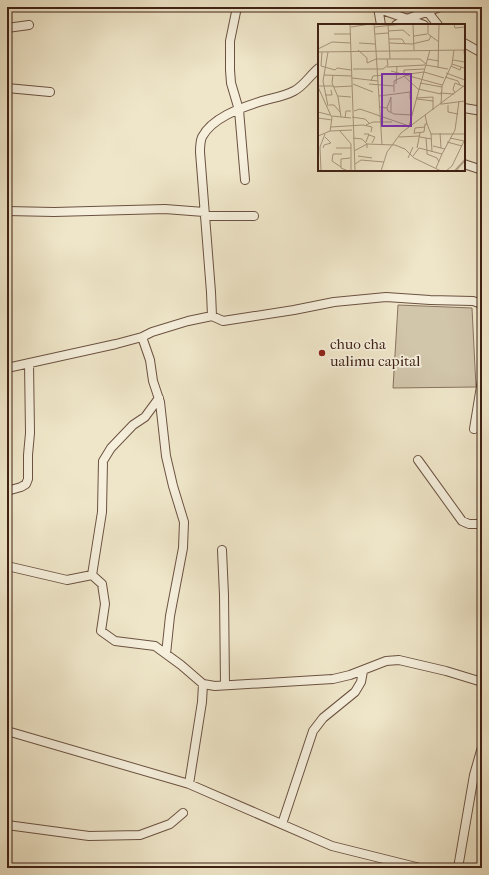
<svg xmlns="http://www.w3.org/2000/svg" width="489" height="875" font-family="'IM FELL French Canon',serif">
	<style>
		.green { fill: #d1c5aa; stroke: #88735f }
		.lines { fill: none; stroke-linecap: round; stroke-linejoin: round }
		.minor-casing { stroke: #6b5241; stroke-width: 10 }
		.minor { stroke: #f5efdc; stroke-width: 8 }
		.poi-dot { fill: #8f2418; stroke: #f5efdc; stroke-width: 1.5 }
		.labels { text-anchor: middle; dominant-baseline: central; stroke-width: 3.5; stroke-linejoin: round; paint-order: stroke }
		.poi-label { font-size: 15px; fill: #3f2114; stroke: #f5efdc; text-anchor: start }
		.inset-river { fill: none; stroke: #b3a38b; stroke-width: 2 }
		.inset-road { fill: none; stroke: #a99781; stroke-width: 1 }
		.view { fill: #7b2cbf; fill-opacity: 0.15; stroke: #7b2cbf; stroke-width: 2 }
		.inset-edge { fill: none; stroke: #3f2114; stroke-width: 2 }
	</style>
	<rect width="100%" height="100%" fill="#efe6c9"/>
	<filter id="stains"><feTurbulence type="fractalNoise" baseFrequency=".005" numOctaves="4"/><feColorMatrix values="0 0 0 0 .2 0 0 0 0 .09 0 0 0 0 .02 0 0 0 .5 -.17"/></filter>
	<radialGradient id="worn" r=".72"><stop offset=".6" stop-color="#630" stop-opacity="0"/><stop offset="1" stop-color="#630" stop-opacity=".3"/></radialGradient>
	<!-- green -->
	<path class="green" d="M 398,305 L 472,308 L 476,387 L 393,388 Z"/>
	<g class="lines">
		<!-- minor casing -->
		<g class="minor-casing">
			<path id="minor" d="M 237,7 L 230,41 L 230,70 L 231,83 L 239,110 L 245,180
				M 374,7 L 424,25
				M 378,7 L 381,25
				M 427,11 L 438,25
				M 396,25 L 407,19 L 440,7
				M 7,28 L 29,25
				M 464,43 L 482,53
				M 7,88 L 50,92
				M 464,108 L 482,111
				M 464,164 L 482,170
				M 7,211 L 54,212 L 165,209 L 204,212
				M 205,216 L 254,216
				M 212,316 L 211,292 L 200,152 C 200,147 200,142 202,137 C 212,118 240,108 259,102 C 271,98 283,97 294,91 C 304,86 310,75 319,68
				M 142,337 L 150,360 L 153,381 L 160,402 L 166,456 L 173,486 L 184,522 L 183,548 L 170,616 L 166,654
				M 7,368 L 116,344 L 142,337 L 152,332 L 188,321 L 212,316 L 223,321 L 294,310 L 334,302 L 386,297 L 430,300 L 473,301 L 479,303 L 482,307
				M 474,429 L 482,380
				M 418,460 L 462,521 L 469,524 L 482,524
				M 7,491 L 21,487 L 26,484 L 28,479 L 28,455 L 30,433 L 29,363
				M 222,550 L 224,595 L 225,685
				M 7,566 L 67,580 L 92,575 L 102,512 L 103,461 L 111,448 L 133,425 L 145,417 L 159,398
				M 92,575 L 102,584 L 105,604 L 101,631 L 115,641 L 155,646 L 181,665 L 203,684 L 215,686 L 333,679 L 350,675 L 386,661 L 399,660 L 446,671 L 482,682
				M 7,731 L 189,784 L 332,846 L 420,868
				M 189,784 L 202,702 L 203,684
				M 282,824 L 313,731 L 323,718 L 355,692 L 361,682 L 363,671
				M 7,825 L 89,836 L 140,835 L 170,824 L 183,813
				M 458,868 L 474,775 L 482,747
				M 479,868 L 482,866"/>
		</g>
		<!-- minor -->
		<use href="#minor" class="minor"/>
	</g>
	<!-- markers -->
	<circle class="poi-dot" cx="322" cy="353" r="4"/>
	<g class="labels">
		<!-- poi labels -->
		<g class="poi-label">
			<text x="330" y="344">chuo cha<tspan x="330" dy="17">ualimu capital</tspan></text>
		</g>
	</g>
	<!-- overview -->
	<g transform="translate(318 24)">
		<rect width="147" height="147" fill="#efe6c9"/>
		<path class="inset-river" d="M 137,147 L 147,136"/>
		<path class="inset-road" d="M 32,0 L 37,147M 56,0 L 58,27M 70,0 L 72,35M 95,0 L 96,26M 110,0 L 110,10 L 121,18M 136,0 L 137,4 L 147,3M 33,3 L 52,0M 57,3 L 85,0M 70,7 L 85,6 L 92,12M 16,10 L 33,10M 57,10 L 70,9M 96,12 L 109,10M 71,15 L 84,15 L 87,20M 41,19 L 57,20M 71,19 L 94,20 L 111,16 L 113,12M 0,25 L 14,18 L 33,19M 40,26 L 49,34 L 49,39 L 58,35M 136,26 L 134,40 L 146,44M 146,26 L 147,38M 58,27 L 64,121M 0,28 L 147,26M 4,28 L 3,42 L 17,46 L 19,44 L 33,46M 59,35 L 102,35 L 108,40M 109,35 L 121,37M 135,36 L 147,38M 108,41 L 130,45M 133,42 L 142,46 L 143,43M 69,43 L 107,41M 120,44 L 121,0M 35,45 L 65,45 L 70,41 L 69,35M 73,47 L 124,61M 128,49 L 147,56M 6,51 L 34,52M 15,51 L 14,59 L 20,73 L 23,93M 86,51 L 86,46 L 106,45M 86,52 L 100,65 L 123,70M 127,53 L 140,57 L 142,61M 34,54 L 60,57M 53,57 L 55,52 L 65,51M 102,59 L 124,63M 35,60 L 55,68M 51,60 L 76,62M 78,60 L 79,42M 0,62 L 15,62M 0,63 L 14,94 L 12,107 L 0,112M 16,63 L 34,62M 76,68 L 76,57 L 91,50 L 106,48 L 126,54M 122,69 L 136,70M 137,69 L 135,65 L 137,59 L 147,63M 7,71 L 14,71 L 13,66M 20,72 L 33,73M 61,72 L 92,68 L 92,75M 73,73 L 73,88M 115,73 L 115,86M 98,74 L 115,73M 99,75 L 115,77M 124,80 L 147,77M 11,81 L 16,81 L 22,88M 123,81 L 124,62 L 134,40M 130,81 L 130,88 L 140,90M 10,82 L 5,57 L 10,28M 62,83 L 69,84 L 73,73M 69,84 L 70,87 L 76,90 L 94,91M 36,87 L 42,85 L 91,102M 0,88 L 12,91M 14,92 L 33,94M 34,93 L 47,95 L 51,99M 0,94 L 14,96M 27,94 L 28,87 L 33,87M 109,100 L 113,110 L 147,110M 48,101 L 55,98 L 74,98M 91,102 L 112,26M 13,103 L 45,101 L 54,103 L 53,108M 12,107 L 34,106M 22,107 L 33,120 L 33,147M 97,109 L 106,108 L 107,100 L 109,100 L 107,91M 122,109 L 123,124M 46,110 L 51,110 L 48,118M 96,110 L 97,104 L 107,103M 113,110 L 114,128M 51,111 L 57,113 L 54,119M 81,113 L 102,112M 102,113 L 114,115M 35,114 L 44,115 L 49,120 L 49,124M 108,114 L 109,127M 132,114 L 146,117M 129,118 L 144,122M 115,122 L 127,125M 5,124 L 6,121 L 13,119 L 7,113M 18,124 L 33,124M 99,124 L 102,109M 36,127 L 49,120 L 77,121 L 87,125 L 96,134 L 123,147M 109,127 L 109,130 L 119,134 L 121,138M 40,132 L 54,134M 95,132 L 101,124 L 124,130 L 137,106 L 141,77M 90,134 L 95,123M 37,140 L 43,136 L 66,138M 23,143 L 14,137 L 15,130 L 24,130M 118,144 L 124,130M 3,147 L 2,123 L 7,110M 30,147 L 23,144 L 23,135 L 32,134M 63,147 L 69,128 L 83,109 L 147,61M 128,147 L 134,142 L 147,115"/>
		<path class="view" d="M 64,50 L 93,50 L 93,102 L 64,102 Z"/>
		<rect width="147" height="147" class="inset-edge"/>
	</g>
	<!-- margin -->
	<rect width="489" height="875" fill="none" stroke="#efe6c9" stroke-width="24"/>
	<rect x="8" y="8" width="473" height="859" fill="none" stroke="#3f2114" stroke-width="2"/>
	<rect x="12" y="12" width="465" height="851" fill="none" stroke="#3f2114"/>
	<rect width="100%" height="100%" filter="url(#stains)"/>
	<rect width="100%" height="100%" fill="url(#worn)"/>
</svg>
